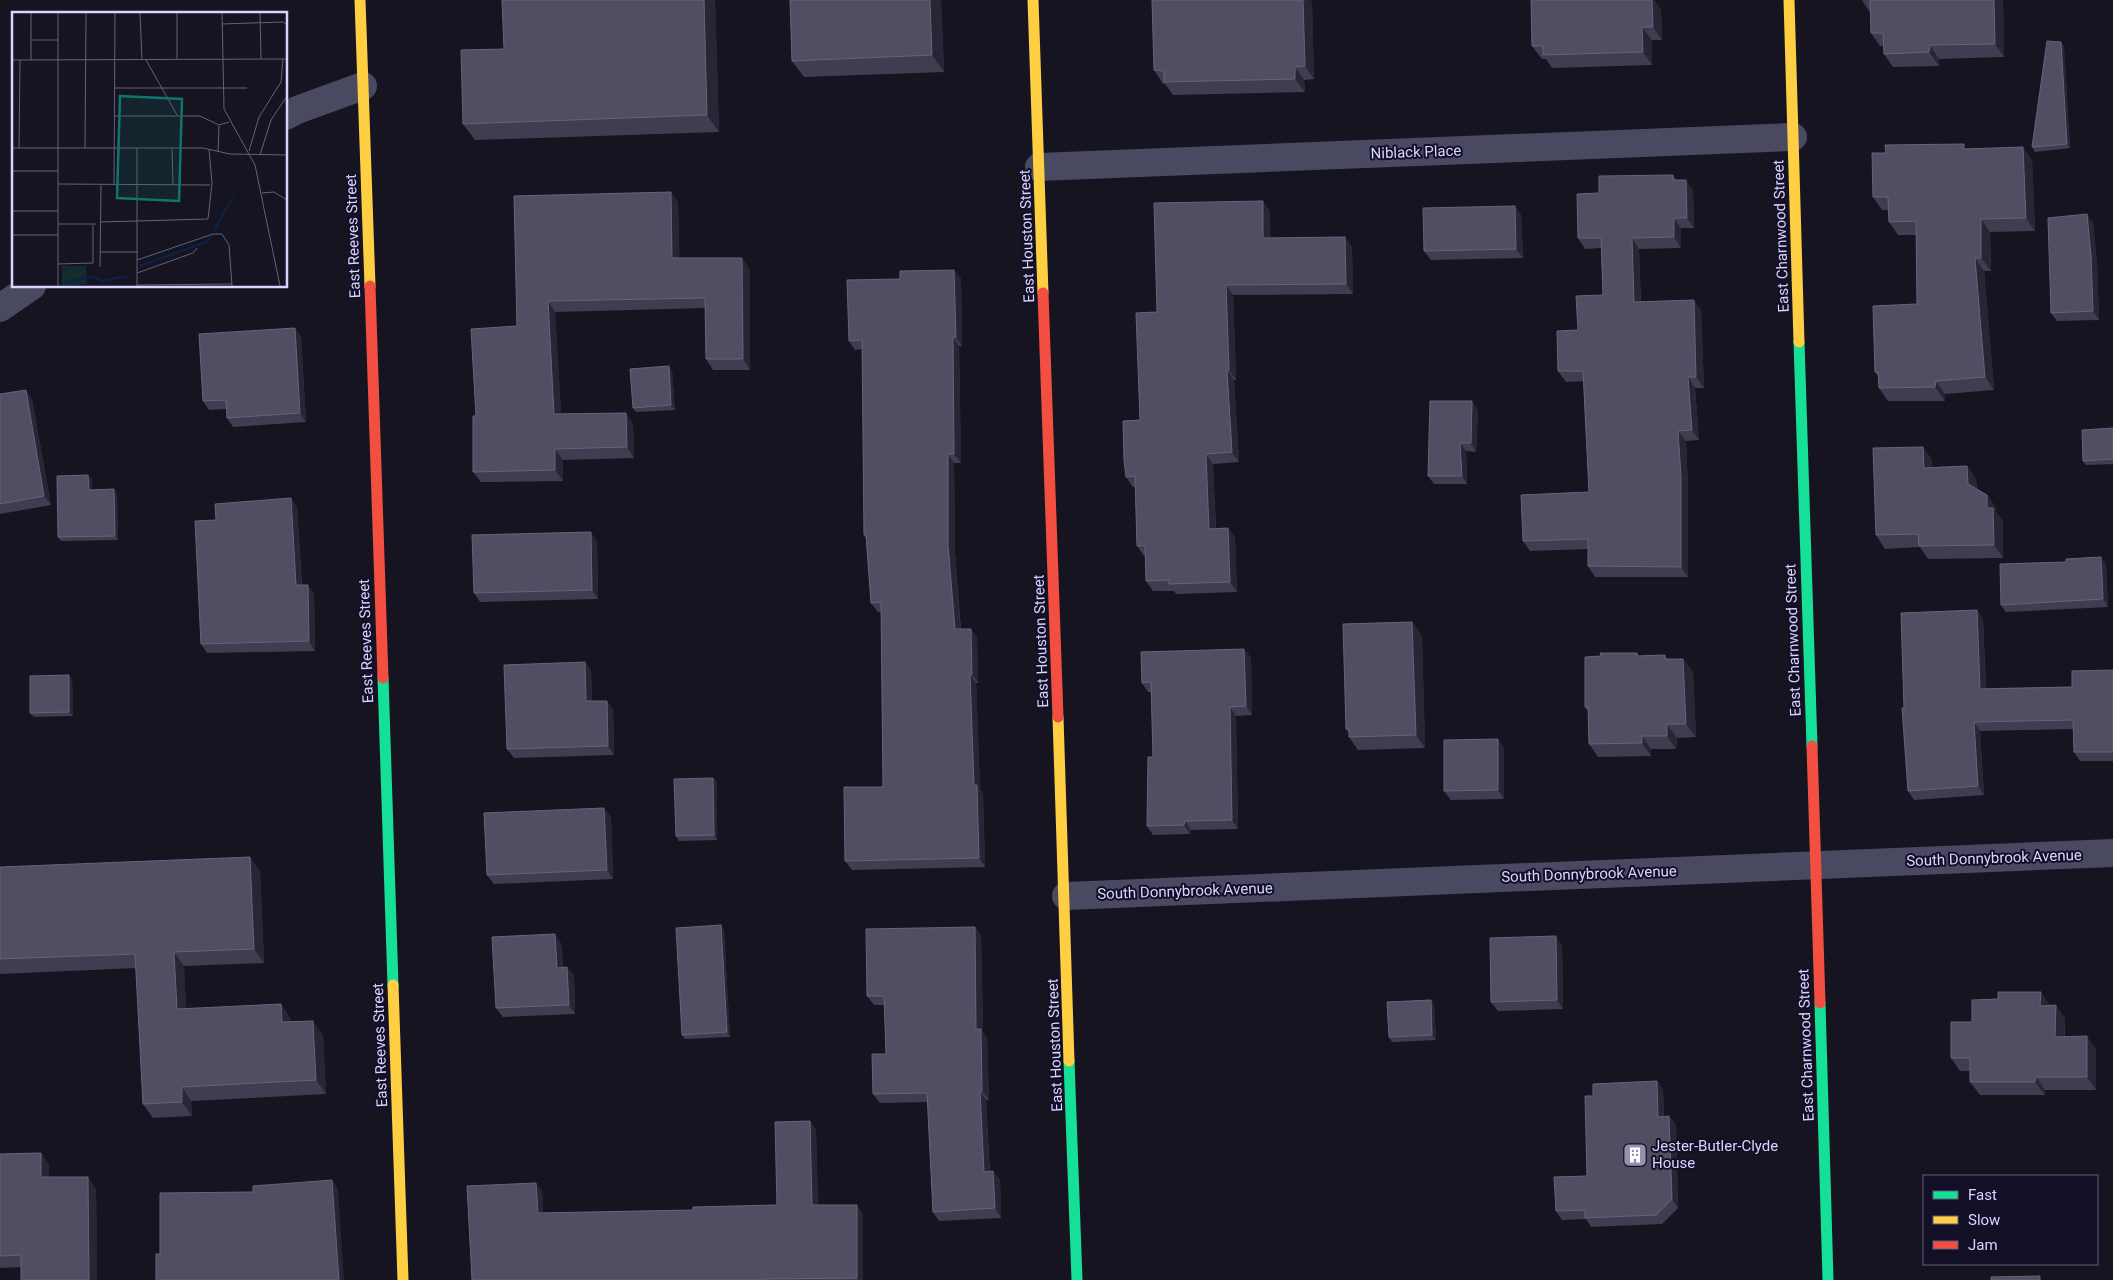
<svg xmlns="http://www.w3.org/2000/svg" width="2113" height="1280" font-family="Roboto,sans-serif">
	<style>
		.lines { fill: none; stroke-linecap: round; stroke-linejoin: round }
		.street { stroke: #4a4962; stroke-width: 28 }
		.fast { stroke: #16e098; stroke-width: 11 }
		.slow { stroke: #ffcf43; stroke-width: 11 }
		.jam { stroke: #f24e42; stroke-width: 11 }
		.wall { fill: #403d50 }
		.shaded-wall { fill: #282635 }
		.building { fill: #504e63; stroke: #66637b }
		.labels { text-anchor: middle; dominant-baseline: central; stroke-width: 4; stroke-linejoin: round; paint-order: stroke }
		.street-label { font-size: 15px; fill: #d9d4ff; stroke: #130f26 }
		.poi-label { font-size: 15px; fill: #d9d4ff; stroke: #130f26; text-anchor: start }
		.inset-river { fill: none; stroke: #0d2144; stroke-width: 2.5 }
		.inset-road { fill: none; stroke: #64617a; stroke-width: 1 }
		.view { fill: #0f766e; fill-opacity: 0.15; stroke: #0f766e; stroke-width: 2.5 }
		.inset-edge { fill: none; stroke: #d9d4ff; stroke-width: 2.5 }
	</style>
	<rect width="100%" height="100%" fill="#161421"/>
	<g class="lines">
		<!-- street -->
		<path class="street" d="M 286,116 L 297,110 L 363,86
			M 1039,167 L 1793,137
			M 0,308 L 32,286
			M 1066,896 L 2113,853"/>
		<!-- fast -->
		<path class="fast" d="M 1799,342 L 1812,746
			M 383,678 L 393,985
			M 1820,1003 L 1828,1280
			M 1069,1061 L 1077,1280"/>
		<!-- slow -->
		<path class="slow" d="M 360,0 L 370,286
			M 1033,0 L 1043,293
			M 1789,0 L 1799,342
			M 1058,717 L 1069,1061
			M 393,985 L 403,1280"/>
		<!-- jam -->
		<path class="jam" d="M 370,286 L 383,678
			M 1043,293 L 1058,717
			M 1812,746 L 1820,1003"/>
	</g>
	<!-- wall -->
	<path class="wall" d="M 502,0 L 715,0 L 719,132 L 475,140 L 463,124 L 504,49 Z
		M 790,0 L 941,0 L 944,72 L 804,77 L 792,61 Z
		M 1152,0 L 1310,0 L 1312,3 L 1314,79 L 1304,80 L 1305,92 L 1173,95 L 1165,84 L 1163,84 L 1154,70 Z
		M 1531,0 L 1654,0 L 1661,10 L 1662,40 L 1652,40 L 1652,65 L 1552,68 L 1546,59 L 1542,59 L 1532,46 Z
		M 1862,0 L 2003,0 L 2004,57 L 1939,59 L 1939,66 L 1893,67 L 1884,54 L 1884,46 L 1880,46 L 1871,33 L 1870,11 L 1869,11 Z
		M 2061,42 L 2064,47 L 2070,148 L 2035,152 L 2032,147 Z
		M 1968,149 L 2032,160 L 2035,231 L 1990,232 L 1991,271 L 1984,271 L 1994,390 L 1945,394 L 1945,401 L 1888,401 L 1879,388 L 1878,376 L 1875,372 L 1917,304 L 1916,235 L 1898,235 L 1889,222 L 1889,210 L 1882,210 L 1873,197 Z
		M 1673,175 L 1676,180 L 1693,190 L 1694,228 L 1681,228 L 1681,248 L 1639,249 L 1641,302 L 1701,310 L 1704,388 L 1695,388 L 1699,440 L 1686,441 L 1688,487 L 1688,577 L 1595,577 L 1588,566 L 1588,549 L 1530,551 L 1523,541 L 1589,492 L 1584,381 L 1566,382 L 1558,371 L 1578,330 L 1603,295 L 1601,248 L 1585,249 L 1578,238 L 1599,193 Z
		M 514,196 L 678,202 L 679,258 L 750,269 L 750,370 L 713,370 L 706,359 L 705,308 L 555,312 L 561,414 L 626,413 L 633,424 L 634,458 L 563,460 L 563,481 L 481,482 L 473,472 L 476,416 L 517,326 Z
		M 1515,206 L 1521,215 L 1523,258 L 1431,260 L 1424,251 Z
		M 1270,211 L 1270,238 L 1345,237 L 1352,248 L 1353,294 L 1233,295 L 1236,380 L 1234,380 L 1239,462 L 1213,464 L 1216,529 L 1228,528 L 1235,538 L 1237,592 L 1176,594 L 1174,591 L 1153,591 L 1146,581 L 1146,556 L 1144,556 L 1137,546 L 1135,487 L 1133,487 L 1126,477 L 1140,420 L 1157,312 Z
		M 2093,222 L 2097,264 L 2099,320 L 2057,321 L 2051,313 Z
		M 954,270 L 961,279 L 962,346 L 959,346 L 961,463 L 954,463 L 955,554 L 961,629 L 971,629 L 977,638 L 978,683 L 976,683 L 980,789 L 983,794 L 985,867 L 852,870 L 845,861 L 883,787 L 881,612 L 878,612 L 871,603 L 866,539 L 864,535 L 862,349 L 855,350 L 849,341 L 900,279 Z
		M 295,328 L 301,337 L 306,422 L 233,427 L 227,418 L 226,409 L 209,410 L 203,401 Z
		M 672,371 L 675,410 L 636,412 L 633,408 Z
		M 0,394 L 32,399 L 51,505 L 0,514 Z
		M 1478,410 L 1476,452 L 1466,451 L 1467,484 L 1434,484 L 1428,476 Z
		M 2113,428 L 2113,464 L 2086,465 L 2083,461 Z
		M 1923,447 L 1932,460 L 1932,467 L 1967,466 L 1976,479 L 1977,489 L 1987,495 L 1996,508 L 1996,512 L 2003,521 L 2003,558 L 1928,559 L 1920,547 L 1885,549 L 1876,535 Z
		M 88,475 L 92,480 L 92,490 L 117,494 L 118,540 L 61,541 L 58,537 Z
		M 297,507 L 302,585 L 308,585 L 314,594 L 315,651 L 207,653 L 201,644 Z
		M 597,541 L 598,599 L 480,602 L 474,593 Z
		M 2106,564 L 2108,607 L 2006,612 L 2001,605 Z
		M 1977,610 L 1983,619 L 1986,688 L 2072,687 L 2113,670 L 2113,761 L 2080,761 L 2074,752 L 2074,729 L 1980,731 L 1984,795 L 1914,800 L 1908,791 L 1904,708 Z
		M 1422,635 L 1425,748 L 1358,750 L 1349,737 L 1349,733 L 1346,729 Z
		M 1244,649 L 1251,658 L 1252,715 L 1236,716 L 1238,829 L 1191,830 L 1190,834 L 1153,835 L 1147,826 L 1153,757 L 1151,692 L 1148,692 L 1142,683 Z
		M 1637,653 L 1639,656 L 1665,655 L 1667,659 L 1683,659 L 1693,672 L 1696,737 L 1677,738 L 1676,749 L 1651,749 L 1651,756 L 1598,757 L 1589,744 L 1588,711 L 1585,707 Z
		M 585,662 L 591,671 L 592,701 L 607,701 L 613,710 L 614,755 L 514,758 L 507,749 Z
		M 72,679 L 73,716 L 34,717 L 30,713 Z
		M 1504,748 L 1504,799 L 1451,800 L 1444,791 Z
		M 713,778 L 717,782 L 717,840 L 679,841 L 676,836 Z
		M 611,817 L 613,879 L 494,884 L 487,875 Z
		M 0,867 L 260,871 L 264,963 L 184,966 L 186,1009 L 281,1004 L 290,1018 L 291,1022 L 323,1035 L 326,1094 L 191,1101 L 192,1116 L 153,1118 L 143,1104 L 136,968 L 0,974 Z
		M 721,925 L 724,930 L 730,1037 L 685,1039 L 682,1035 Z
		M 975,927 L 981,936 L 983,1032 L 987,1038 L 989,1100 L 986,1100 L 990,1171 L 1000,1180 L 1001,1218 L 939,1221 L 933,1212 L 928,1102 L 880,1103 L 873,1094 L 886,1054 L 885,1005 L 874,1005 L 867,996 Z
		M 561,943 L 563,967 L 567,967 L 574,976 L 575,1014 L 503,1017 L 496,1008 Z
		M 1562,945 L 1563,1009 L 1498,1011 L 1491,1002 Z
		M 1431,1000 L 1434,1005 L 1436,1040 L 1392,1042 L 1389,1037 Z
		M 2050,1005 L 2065,1018 L 2065,1037 L 2096,1049 L 2096,1090 L 2045,1090 L 2045,1095 L 1980,1095 L 1970,1082 L 1970,1071 L 1960,1071 L 1951,1058 L 1972,1022 Z
		M 1657,1081 L 1663,1090 L 1664,1116 L 1669,1116 L 1676,1125 L 1678,1208 L 1662,1224 L 1591,1227 L 1586,1219 L 1562,1220 L 1556,1211 L 1587,1176 L 1593,1096 Z
		M 810,1121 L 816,1130 L 818,1205 L 863,1214 L 863,1280 L 472,1280 L 542,1191 L 543,1213 L 693,1210 L 777,1205 Z
		M 41,1153 L 49,1165 L 49,1177 L 96,1189 L 97,1280 L 21,1280 L 21,1267 L 0,1268 L 0,1154 Z"/>
	<!-- shaded-wall -->
	<path class="shaded-wall" d="M 704,0 L 715,0 L 719,132 L 707,115 Z
		M 930,0 L 941,0 L 944,72 L 932,55 Z
		M 1303,0 L 1310,0 L 1312,3 L 1314,79 L 1305,66 Z
		M 1652,0 L 1654,0 L 1661,10 L 1662,40 L 1653,27 Z
		M 1994,0 L 2003,0 L 2004,57 L 1995,44 Z
		M 1642,27 L 1652,40 L 1652,65 L 1643,52 Z
		M 2061,42 L 2064,47 L 2070,148 L 2067,144 Z
		M 1930,45 L 1939,59 L 1939,66 L 1929,52 Z
		M 1295,67 L 1304,80 L 1305,92 L 1295,79 Z
		M 2023,147 L 2032,160 L 2035,231 L 2026,218 Z
		M 1686,180 L 1693,190 L 1694,228 L 1687,218 Z
		M 671,192 L 678,202 L 680,269 L 672,258 Z
		M 1263,201 L 1270,211 L 1271,248 L 1263,238 Z
		M 1515,206 L 1521,215 L 1523,258 L 1516,249 Z
		M 2087,214 L 2093,222 L 2097,264 L 2099,320 L 2093,311 Z
		M 1674,218 L 1681,228 L 1681,248 L 1674,237 Z
		M 1981,219 L 1990,232 L 1991,271 L 1981,258 Z
		M 1345,237 L 1352,248 L 1353,294 L 1346,284 Z
		M 1632,238 L 1639,249 L 1641,312 L 1634,302 Z
		M 742,258 L 750,269 L 750,370 L 743,359 Z
		M 1975,258 L 1984,271 L 1994,390 L 1985,377 Z
		M 954,270 L 961,279 L 962,346 L 956,337 Z
		M 1226,285 L 1233,295 L 1236,380 L 1229,370 Z
		M 1694,300 L 1701,310 L 1704,388 L 1696,377 Z
		M 548,301 L 555,312 L 562,425 L 554,414 Z
		M 295,328 L 301,337 L 306,422 L 300,413 Z
		M 953,337 L 959,346 L 961,463 L 954,454 Z
		M 669,366 L 672,371 L 675,410 L 671,405 Z
		M 1227,370 L 1234,380 L 1239,462 L 1232,452 Z
		M 1688,377 L 1695,388 L 1699,440 L 1692,430 Z
		M 1936,381 L 1945,394 L 1945,401 L 1935,387 Z
		M 26,390 L 32,399 L 51,505 L 44,496 Z
		M 1472,401 L 1478,410 L 1476,452 L 1471,443 Z
		M 626,413 L 633,424 L 634,458 L 627,447 Z
		M 1678,431 L 1686,441 L 1688,487 L 1688,577 L 1681,567 Z
		M 1460,443 L 1466,451 L 1467,484 L 1462,476 Z
		M 1923,447 L 1932,460 L 1933,481 L 1924,468 Z
		M 555,449 L 563,460 L 563,481 L 555,470 Z
		M 948,454 L 954,463 L 955,554 L 961,638 L 955,629 L 948,545 Z
		M 1206,454 L 1213,464 L 1216,539 L 1209,529 Z
		M 1967,466 L 1976,479 L 1977,497 L 1968,484 Z
		M 88,475 L 92,480 L 92,494 L 89,490 Z
		M 114,489 L 117,494 L 118,540 L 115,536 Z
		M 1987,495 L 1996,508 L 1996,512 L 2003,521 L 2003,558 L 1994,545 L 1987,508 Z
		M 291,498 L 297,507 L 302,594 L 296,585 Z
		M 1228,528 L 1235,538 L 1237,592 L 1230,582 Z
		M 591,532 L 597,541 L 598,599 L 592,590 Z
		M 2101,557 L 2106,564 L 2108,607 L 2103,599 Z
		M 308,585 L 314,594 L 315,651 L 309,641 Z
		M 1977,610 L 1983,619 L 1986,697 L 1980,689 Z
		M 1412,622 L 1422,635 L 1425,748 L 1416,735 Z
		M 971,629 L 977,638 L 978,683 L 972,674 Z
		M 1244,649 L 1251,658 L 1252,715 L 1246,706 Z
		M 1683,659 L 1693,672 L 1696,737 L 1686,724 Z
		M 585,662 L 591,671 L 592,711 L 586,701 Z
		M 970,674 L 976,683 L 980,789 L 983,794 L 985,867 L 979,858 L 974,785 Z
		M 69,675 L 72,679 L 73,716 L 69,712 Z
		M 607,701 L 613,710 L 614,755 L 608,746 Z
		M 1230,707 L 1236,716 L 1238,829 L 1232,820 Z
		M 1974,722 L 1980,731 L 1984,795 L 1978,786 Z
		M 1667,724 L 1677,738 L 1676,749 L 1667,736 Z
		M 1642,736 L 1651,749 L 1651,756 L 1642,743 Z
		M 1498,739 L 1504,748 L 1504,799 L 1498,790 Z
		M 713,778 L 717,782 L 717,840 L 714,835 Z
		M 604,808 L 611,817 L 613,879 L 607,870 Z
		M 1185,821 L 1191,830 L 1190,834 L 1184,825 Z
		M 250,857 L 260,871 L 264,963 L 254,949 Z
		M 721,925 L 724,930 L 730,1037 L 727,1032 Z
		M 975,927 L 981,936 L 983,1032 L 987,1038 L 989,1100 L 982,1091 L 976,1029 Z
		M 555,934 L 561,943 L 563,977 L 557,968 Z
		M 1556,936 L 1562,945 L 1563,1009 L 1557,1000 Z
		M 174,952 L 184,966 L 187,1023 L 177,1009 Z
		M 567,967 L 574,976 L 575,1014 L 569,1005 Z
		M 2041,992 L 2050,1005 L 2040,1006 Z
		M 1431,1000 L 1434,1005 L 1436,1040 L 1432,1035 Z
		M 281,1004 L 290,1018 L 292,1036 L 282,1022 Z
		M 2056,1005 L 2065,1018 L 2064,1051 L 2055,1037 Z
		M 313,1021 L 323,1035 L 326,1094 L 316,1080 Z
		M 2087,1036 L 2096,1049 L 2096,1090 L 2087,1077 Z
		M 2036,1077 L 2045,1090 L 2045,1095 L 2035,1082 Z
		M 1657,1081 L 1663,1090 L 1664,1126 L 1658,1117 Z
		M 182,1087 L 191,1101 L 192,1116 L 182,1102 Z
		M 980,1091 L 986,1100 L 990,1181 L 984,1172 Z
		M 1669,1116 L 1676,1125 L 1678,1208 L 1672,1199 Z
		M 810,1121 L 816,1130 L 818,1214 L 812,1205 Z
		M 41,1153 L 49,1165 L 49,1189 L 41,1177 Z
		M 993,1171 L 1000,1180 L 1001,1218 L 995,1208 Z
		M 88,1177 L 96,1189 L 97,1280 L 89,1280 Z
		M 332,1180 L 338,1189 L 344,1280 L 339,1280 Z
		M 536,1183 L 542,1191 L 544,1221 L 538,1213 Z
		M 857,1205 L 863,1214 L 863,1280 L 859,1280 L 857,1278 Z"/>
	<!-- building -->
	<path class="building" d="M 502,0 L 704,0 L 707,115 L 463,124 L 461,50 L 504,49 Z
		M 790,0 L 930,0 L 932,55 L 792,61 Z
		M 1152,0 L 1303,0 L 1305,66 L 1295,67 L 1295,79 L 1164,82 L 1164,71 L 1154,70 Z
		M 1531,0 L 1652,0 L 1653,27 L 1642,27 L 1643,52 L 1543,55 L 1543,46 L 1532,46 Z
		M 1870,0 L 1994,0 L 1995,44 L 1930,45 L 1929,52 L 1884,54 L 1883,33 L 1871,33 Z
		M 2047,41 L 2061,42 L 2067,144 L 2032,147 Z
		M 1964,144 L 1964,149 L 2023,147 L 2026,218 L 1981,219 L 1981,258 L 1975,258 L 1985,377 L 1936,381 L 1935,387 L 1879,388 L 1878,372 L 1875,372 L 1873,306 L 1917,304 L 1916,221 L 1889,222 L 1888,197 L 1873,197 L 1872,153 L 1886,153 L 1885,145 Z
		M 1673,175 L 1673,180 L 1686,180 L 1687,218 L 1674,218 L 1674,237 L 1632,238 L 1634,302 L 1694,300 L 1696,377 L 1688,377 L 1692,430 L 1678,431 L 1681,477 L 1681,567 L 1588,566 L 1588,539 L 1523,541 L 1521,495 L 1589,492 L 1583,371 L 1558,371 L 1557,331 L 1578,330 L 1576,296 L 1603,295 L 1601,238 L 1578,238 L 1577,194 L 1599,193 L 1599,176 Z
		M 671,192 L 672,258 L 742,258 L 743,359 L 706,359 L 705,298 L 548,301 L 554,414 L 626,413 L 627,447 L 555,449 L 555,470 L 473,472 L 473,416 L 476,416 L 471,329 L 517,326 L 514,196 Z
		M 1263,201 L 1263,238 L 1345,237 L 1346,284 L 1226,285 L 1229,370 L 1227,370 L 1232,452 L 1206,454 L 1209,529 L 1228,528 L 1230,582 L 1169,584 L 1169,580 L 1146,581 L 1145,546 L 1137,546 L 1135,476 L 1126,477 L 1124,460 L 1123,421 L 1140,420 L 1136,313 L 1157,312 L 1154,203 Z
		M 1515,206 L 1516,249 L 1424,251 L 1423,208 Z
		M 2087,214 L 2091,255 L 2093,311 L 2051,313 L 2048,218 Z
		M 954,270 L 956,337 L 953,337 L 954,454 L 948,454 L 948,545 L 955,629 L 971,629 L 972,674 L 970,674 L 974,785 L 977,785 L 979,858 L 845,861 L 844,787 L 883,787 L 881,602 L 871,603 L 866,535 L 864,535 L 862,340 L 849,341 L 847,280 L 900,279 L 900,271 Z
		M 295,328 L 300,413 L 227,418 L 226,400 L 203,401 L 199,334 Z
		M 669,366 L 671,405 L 633,408 L 630,369 Z
		M 26,390 L 44,496 L 0,504 L 0,394 Z
		M 1430,401 L 1472,401 L 1471,443 L 1460,443 L 1462,476 L 1428,476 Z
		M 2113,428 L 2113,459 L 2083,461 L 2082,430 Z
		M 1923,447 L 1924,468 L 1967,466 L 1968,484 L 1987,495 L 1987,508 L 1993,508 L 1994,545 L 1919,546 L 1918,534 L 1876,535 L 1873,448 Z
		M 88,475 L 89,490 L 114,489 L 115,536 L 58,537 L 57,476 Z
		M 291,498 L 296,585 L 308,585 L 309,641 L 201,644 L 195,521 L 216,520 L 215,504 Z
		M 591,532 L 592,590 L 474,593 L 472,535 Z
		M 2101,557 L 2103,599 L 2001,605 L 2000,564 L 2066,562 L 2066,559 Z
		M 1977,610 L 1980,689 L 2072,687 L 2072,671 L 2113,670 L 2113,752 L 2074,752 L 2073,720 L 1974,722 L 1978,786 L 1908,791 L 1902,708 L 1904,708 L 1901,613 Z
		M 1412,622 L 1416,735 L 1349,737 L 1349,729 L 1346,729 L 1343,624 Z
		M 1244,649 L 1246,706 L 1230,707 L 1232,820 L 1185,821 L 1184,825 L 1147,826 L 1148,757 L 1153,757 L 1151,682 L 1142,683 L 1141,652 Z
		M 1600,653 L 1637,653 L 1637,656 L 1665,655 L 1665,659 L 1683,659 L 1686,724 L 1667,724 L 1667,736 L 1642,736 L 1642,743 L 1589,744 L 1588,707 L 1585,707 L 1585,657 L 1601,656 Z
		M 585,662 L 586,701 L 607,701 L 608,746 L 507,749 L 504,665 Z
		M 69,675 L 69,712 L 30,713 L 30,676 Z
		M 1498,739 L 1498,790 L 1444,791 L 1444,740 Z
		M 713,778 L 714,835 L 676,836 L 674,779 Z
		M 604,808 L 607,870 L 487,875 L 484,813 Z
		M 250,857 L 254,949 L 174,952 L 177,1009 L 281,1004 L 282,1022 L 313,1021 L 316,1080 L 182,1087 L 182,1102 L 143,1104 L 135,954 L 0,959 L 0,867 Z
		M 721,925 L 727,1032 L 682,1035 L 676,928 Z
		M 975,927 L 976,1029 L 981,1029 L 982,1091 L 980,1091 L 984,1172 L 993,1171 L 995,1208 L 933,1212 L 927,1093 L 873,1094 L 872,1054 L 886,1054 L 884,996 L 867,996 L 866,929 Z
		M 555,934 L 557,968 L 567,967 L 569,1005 L 496,1008 L 492,937 Z
		M 1556,936 L 1557,1000 L 1491,1002 L 1490,938 Z
		M 1998,992 L 2041,992 L 2040,1006 L 2056,1005 L 2055,1037 L 2087,1036 L 2087,1077 L 2036,1077 L 2035,1082 L 1970,1082 L 1970,1058 L 1951,1058 L 1951,1022 L 1972,1022 L 1972,1000 L 1998,999 Z
		M 1431,1000 L 1432,1035 L 1389,1037 L 1387,1002 Z
		M 1657,1081 L 1658,1117 L 1669,1116 L 1672,1199 L 1656,1215 L 1585,1218 L 1585,1210 L 1556,1211 L 1554,1177 L 1587,1176 L 1585,1096 L 1593,1096 L 1593,1084 Z
		M 810,1121 L 812,1205 L 857,1205 L 857,1278 L 766,1279 L 766,1280 L 472,1280 L 467,1186 L 536,1183 L 538,1213 L 693,1210 L 693,1207 L 777,1205 L 775,1122 Z
		M 41,1153 L 41,1177 L 88,1177 L 89,1280 L 21,1280 L 21,1255 L 0,1256 L 0,1154 Z
		M 332,1180 L 339,1280 L 156,1280 L 156,1254 L 160,1254 L 160,1193 L 253,1192 L 253,1186 Z
		M 2040,1276 L 2040,1280 L 1991,1280 L 1991,1277 Z"/>
	<!-- icons -->
	<defs>
		<g id="building-square" transform="scale(1.25)"><rect x="-9" y="-9" width="18" height="18" rx="4" fill="#9591b1" stroke="#130f26"/><path d="M-4-6H4V6H1V3H-1V6H-4ZM-2.5-4.3h1.7v1.8h-1.7ZM.8-4.3h1.7v1.8H.8ZM-2.5-1h1.7V.8h-1.7ZM.8-1h1.7V.8H.8Z" fill="#fff"/></g>
	</defs>
	<g fill-rule="evenodd">
		<use href="#building-square" x="1635" y="1155"/>
	</g>
	<g class="labels">
		<!-- street labels -->
		<g class="street-label">
			<text transform="translate(1416 152) rotate(-2)">Niblack Place</text>
			<text transform="translate(353 236) rotate(-92)">East Reeves Street</text>
			<text transform="translate(1027 236) rotate(-92)">East Houston Street</text>
			<text transform="translate(1781 236) rotate(-92)">East Charnwood Street</text>
			<text transform="translate(1793 640) rotate(-92)">East Charnwood Street</text>
			<text transform="translate(366 641) rotate(-92)">East Reeves Street</text>
			<text transform="translate(1041 641) rotate(-92)">East Houston Street</text>
			<text transform="translate(1994 858) rotate(-2)">South Donnybrook Avenue</text>
			<text transform="translate(1589 874) rotate(-2)">South Donnybrook Avenue</text>
			<text transform="translate(1185 891) rotate(-2)">South Donnybrook Avenue</text>
			<text transform="translate(380 1045) rotate(-92)">East Reeves Street</text>
			<text transform="translate(1055 1045) rotate(-92)">East Houston Street</text>
			<text transform="translate(1806 1045) rotate(-92)">East Charnwood Street</text>
		</g>
		<!-- poi labels -->
		<g class="poi-label">
			<text x="1652" y="1146">Jester-Butler-Clyde<tspan x="1652" dy="17">House</tspan></text>
		</g>
	</g>
	<!-- overview -->
	<g transform="translate(12 12)">
		<rect width="275" height="275" fill="#161421"/>
		<path d="M 50,254 L 74,254 L 75,272 L 50,274 Z" fill="#132c2d"/>
		<path class="inset-river" d="M 202,219 L 221,185M 128,254 L 194,230 L 200,224M 53,271 L 80,264 L 91,269 L 115,264"/>
		<path class="inset-road" d="M 128,1 L 130,48M 165,1 L 165,47M 210,1 L 212,97 L 243,153 L 268,274M 248,1 L 249,47M 210,12 L 271,10 L 275,13M 19,28 L 46,28M 0,48 L 275,47M 19,48 L 19,1M 134,48 L 165,103M 102,76 L 235,76M 102,104 L 188,104 L 207,113 L 217,110M 0,136 L 191,136 L 218,142 L 275,143M 7,136 L 8,48M 73,136 L 74,1M 125,136 L 125,274M 160,136 L 161,172M 237,139 L 247,105 L 269,70 L 271,47M 206,140 L 207,114M 248,143 L 259,108 L 275,84M 0,159 L 46,159M 46,172 L 198,173M 102,173 L 103,1M 250,181 L 262,180 L 275,188M 0,199 L 46,199M 88,210 L 196,207 L 200,171 L 197,137M 46,212 L 84,212M 0,223 L 46,223M 88,240 L 126,240M 125,248 L 201,222 L 210,222 L 217,233 L 220,274M 46,252 L 81,251 L 81,213M 88,255 L 89,173M 125,261 L 181,241 L 185,236M 125,273 L 220,272M 46,274 L 46,1"/>
		<path class="view" d="M 108,84 L 170,87 L 167,189 L 105,186 Z"/>
		<rect width="275" height="275" class="inset-edge"/>
	</g>
	<!-- legend -->
	<rect x="1923" y="1175" width="175" height="90" fill="#130f26" stroke="#625e7d"/>
	<rect x="1933" y="1191" width="25" height="8" fill="#16e098" stroke="#625e7d"/>
	<text x="1968" y="1200" font-size="15" fill="#d9d4ff">Fast</text>
	<rect x="1933" y="1216" width="25" height="8" fill="#ffcf43" stroke="#625e7d"/>
	<text x="1968" y="1225" font-size="15" fill="#d9d4ff">Slow</text>
	<rect x="1933" y="1241" width="25" height="8" fill="#f24e42" stroke="#625e7d"/>
	<text x="1968" y="1250" font-size="15" fill="#d9d4ff">Jam</text>
</svg>
